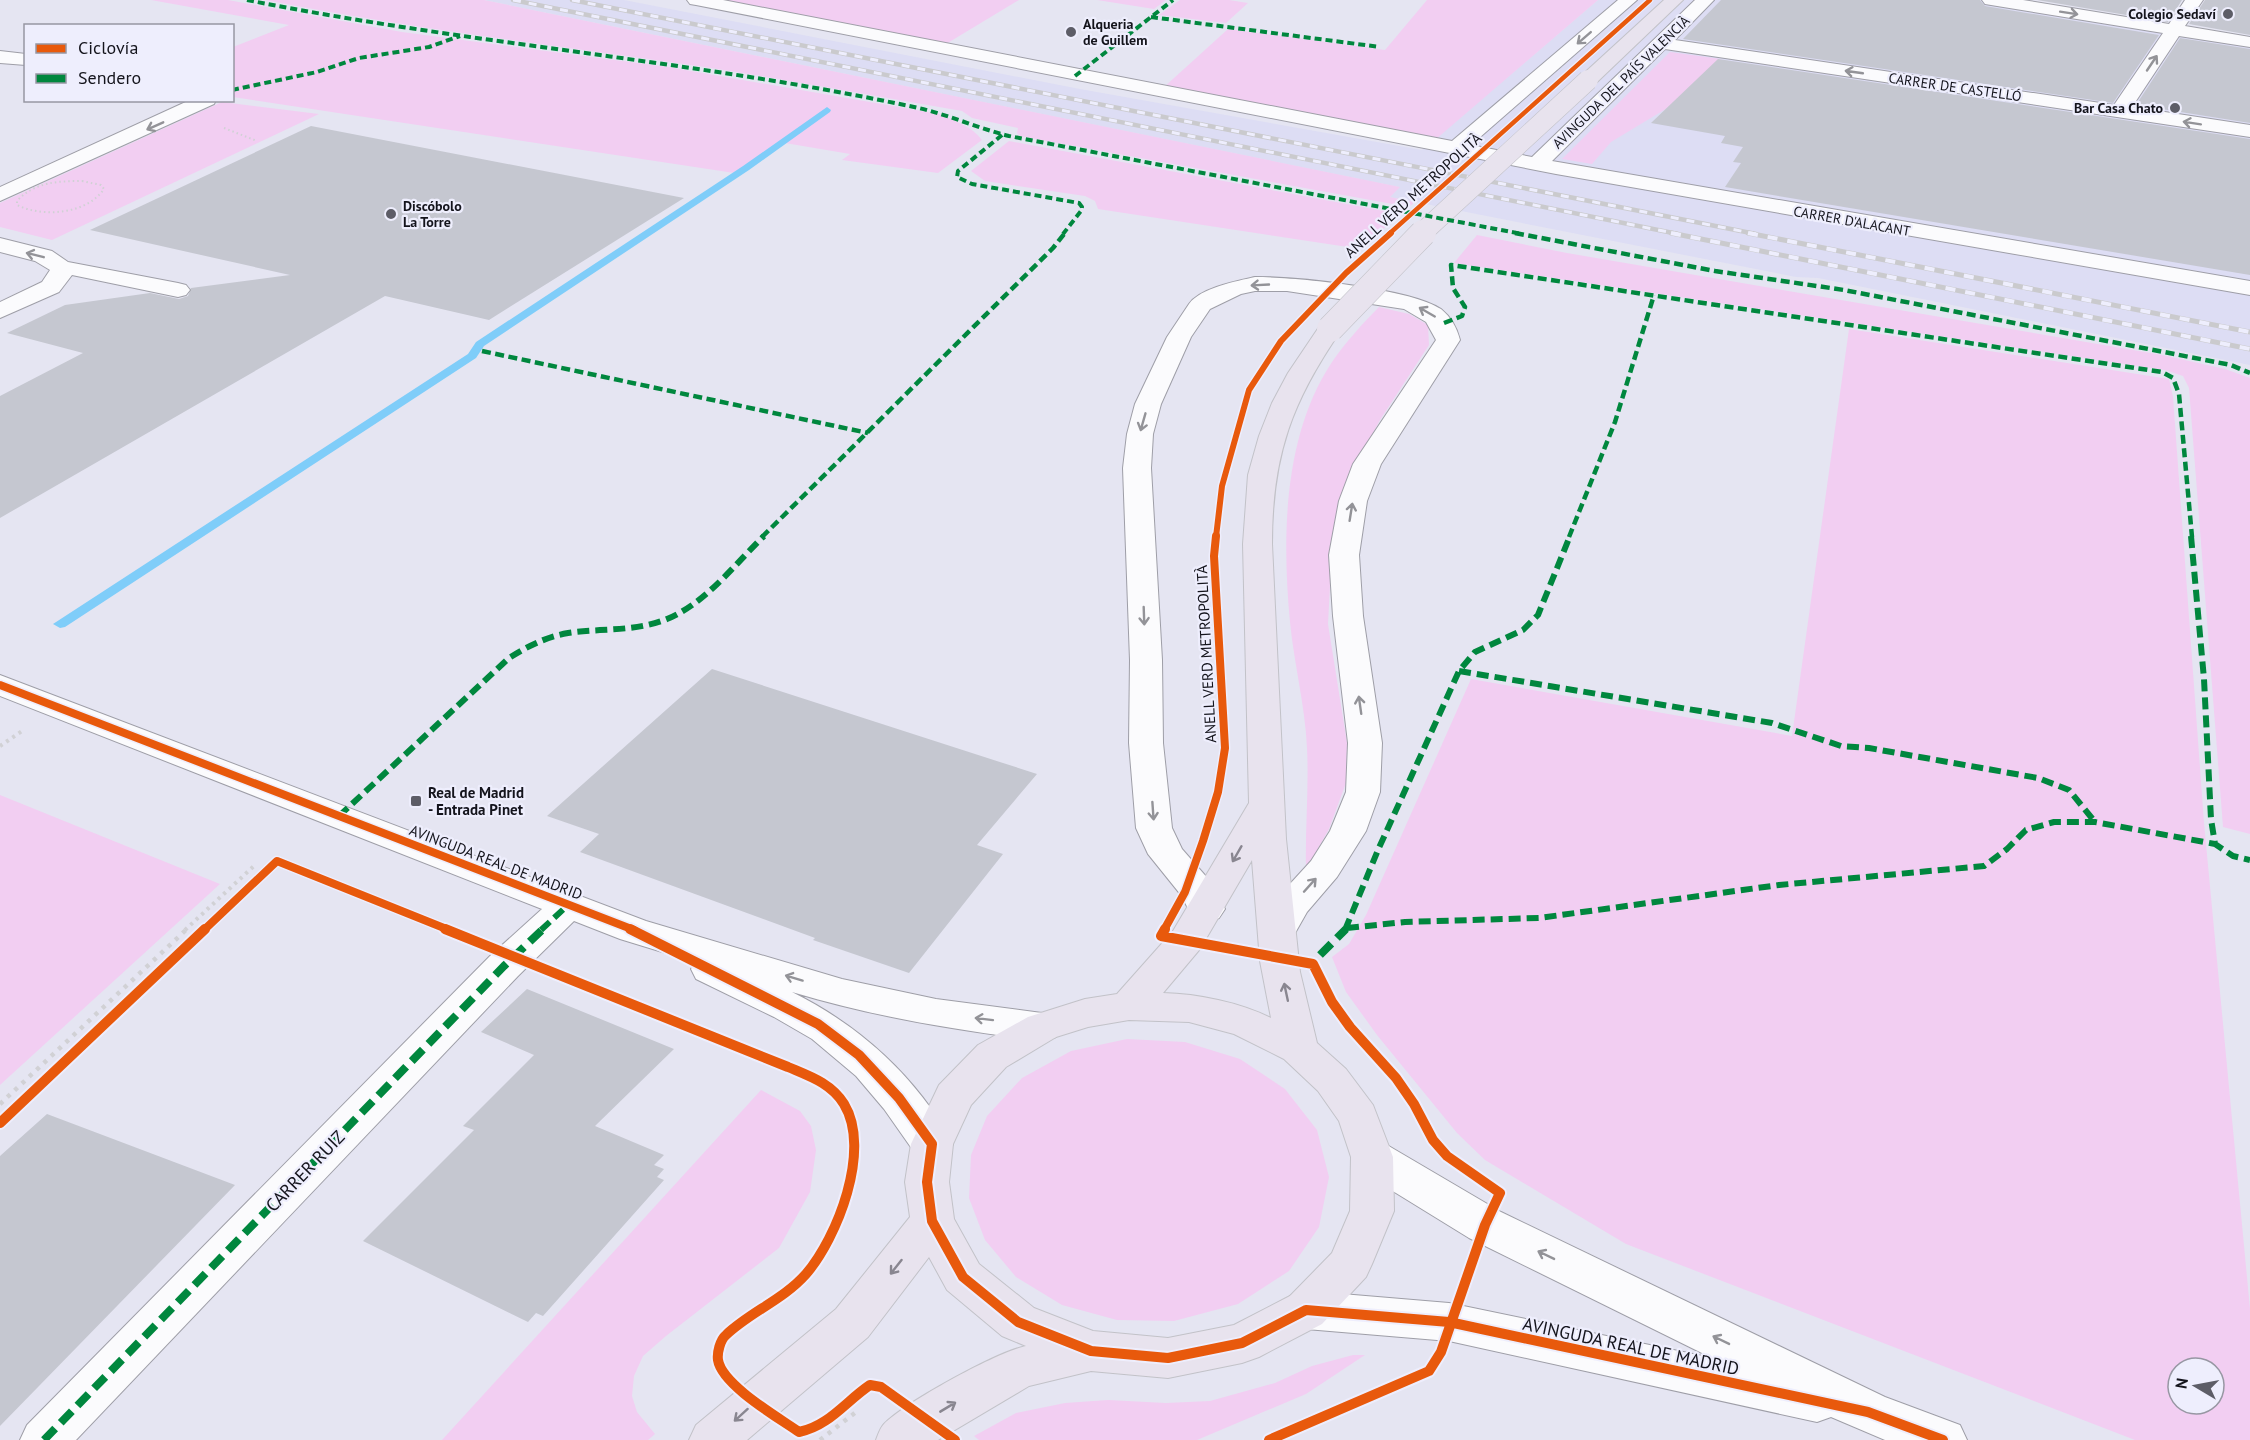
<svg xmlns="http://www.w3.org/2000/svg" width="2250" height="1440" font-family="'PT Sans',sans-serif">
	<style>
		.built { fill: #ddddf4 }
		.green { fill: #f2cef2; fill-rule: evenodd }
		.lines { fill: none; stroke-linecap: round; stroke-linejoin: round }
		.stream { fill: #7fcdf9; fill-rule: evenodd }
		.building { fill: #c5c7d0 }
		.minor-casing { stroke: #9e9ea7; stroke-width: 2 }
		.major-casing { stroke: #c2c2c8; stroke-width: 2 }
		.path-far2 { stroke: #d1d1d5; stroke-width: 2; stroke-dasharray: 1.5 3; stroke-linecap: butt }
		.path-far1 { stroke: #d1d1d5; stroke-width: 4; stroke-dasharray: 3 4.5; stroke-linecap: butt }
		.path { stroke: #d1d1d5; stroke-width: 4.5; stroke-dasharray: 4 6; stroke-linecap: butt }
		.minor { fill: #fbfbfd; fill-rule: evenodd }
		.major { fill: #e8e3ee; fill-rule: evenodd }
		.rail-far1-casing { stroke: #cacacd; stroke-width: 4.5 }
		.rail-casing { stroke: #cacacd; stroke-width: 5 }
		.rail-far1 { stroke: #eeeefd; stroke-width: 3; stroke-dasharray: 8; stroke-linecap: butt }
		.rail { stroke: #eeeefd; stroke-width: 4; stroke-dasharray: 10; stroke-linecap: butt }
		.major-bridge-far1-casing { stroke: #c2c2c8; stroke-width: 21; stroke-linecap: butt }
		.major-bridge-casing { stroke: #c2c2c8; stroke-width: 27; stroke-linecap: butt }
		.major-bridge-far1 { stroke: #e8e3ee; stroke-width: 20 }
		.major-bridge { stroke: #e8e3ee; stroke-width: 26 }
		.quiet-far3 { stroke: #00873e; stroke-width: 4; stroke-dasharray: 7 4; stroke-linecap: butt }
		.quiet-far2 { stroke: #00873e; stroke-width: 4.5; stroke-dasharray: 9 4.5; stroke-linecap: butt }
		.quiet-far1 { stroke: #00873e; stroke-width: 6; stroke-dasharray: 12 6; stroke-linecap: butt }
		.quiet { stroke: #00873e; stroke-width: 8; stroke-dasharray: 16 8; stroke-linecap: butt }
		.cycleway-far3-casing { stroke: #eeeefd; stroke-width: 7 }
		.cycleway-far2-casing { stroke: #eeeefd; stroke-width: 9 }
		.cycleway-far1-casing { stroke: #eeeefd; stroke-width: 11 }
		.cycleway-casing { stroke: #eeeefd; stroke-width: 14 }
		.cycleway-far3 { stroke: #e8590c; stroke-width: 4.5 }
		.cycleway-far2 { stroke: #e8590c; stroke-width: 6 }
		.cycleway-far1 { stroke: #e8590c; stroke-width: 8 }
		.cycleway { stroke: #e8590c; stroke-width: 10 }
		.oneway { stroke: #939398 }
		.oneway2 { stroke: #898690 }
		.poi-dot { fill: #5d5d67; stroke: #eeeefd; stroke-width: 2 }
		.labels { text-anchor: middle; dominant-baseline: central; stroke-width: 4.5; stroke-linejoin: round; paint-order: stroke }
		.far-poi-label { font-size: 14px; font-weight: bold; fill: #14141c; stroke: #eeeefd; text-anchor: end }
		.far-street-label { font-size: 14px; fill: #14141c; stroke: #eeeefd }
		.street-label { font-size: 15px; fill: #14141c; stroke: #eeeefd }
		.poi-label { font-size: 15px; font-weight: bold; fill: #14141c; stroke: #eeeefd; text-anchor: start }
		.near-street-label { font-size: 18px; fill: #14141c; stroke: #eeeefd }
	</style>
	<rect width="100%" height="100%" fill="#e5e5f2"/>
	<!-- built -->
	<path class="built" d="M 484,0 L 624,0 L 1080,89 L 1422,150 L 1598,0 L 1991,0 L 2250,42 L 2250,365 L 1818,278 L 1796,277 L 1390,197 L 1399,187 Z"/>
	<!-- green -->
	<path class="green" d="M 151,0 L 228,0 L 402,32 L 668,67 L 939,114 C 954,121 972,126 982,140 L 938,173 L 842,160 L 850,154 L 785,143 L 741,174 L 233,97 L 233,47 L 289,25 Z
		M 265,0 L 484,0 L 1400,187 L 1390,197 L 1415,202 L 1409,207 L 1020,136 L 1017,133 L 1018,128 L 972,118 L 962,111 C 857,93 753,73 648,59 C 520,41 392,25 265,0 Z
		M 722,0 L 1019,0 L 946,44 Z
		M 1097,0 L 1166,0 L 1154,9 Z
		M 1180,0 L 1229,0 L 1248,3 L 1226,23 L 1159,15 Z
		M 1427,0 L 1598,0 L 1435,140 L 1163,88 L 1228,29 L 1385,50 Z
		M 1670,52 L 1721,59 L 1669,107 L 1611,142 L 1592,164 L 1562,159 Z
		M 222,102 L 319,114 L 52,240 L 0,227 L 0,203 Z
		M 1009,141 L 1400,214 L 1361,249 L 1098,209 L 1095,201 L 1085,196 L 985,181 L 971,171 Z
		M 1477,235 L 1567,253 L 2162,355 L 2225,369 L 2250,378 L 2250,834 L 2223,827 L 2189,388 L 2183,376 L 2165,370 L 1454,263 Z
		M 1379,307 L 1409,314 L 1428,325 L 1429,345 L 1380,420 L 1343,489 L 1332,548 L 1328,624 L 1347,743 L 1346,783 L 1329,829 L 1306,870 C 1305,829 1309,788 1307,748 C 1305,705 1294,664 1290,622 C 1282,537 1283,436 1332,362 C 1346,342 1362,324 1379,307 Z
		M 1849,329 L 2169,379 L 2173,397 L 2204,823 L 2250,1309 L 2250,1440 L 2135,1440 L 1626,1244 L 1485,1160 L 1457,1133 L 1377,1035 L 1346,992 L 1332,957 L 1349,944 L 1366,915 L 1471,679 L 1792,736 ZM 2178,1368 L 2214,1368 L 2214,1404 L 2178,1404 Z
		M 0,795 L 220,884 L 0,1085 Z
		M 1127,1039 L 1185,1042 L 1240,1059 L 1285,1089 L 1317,1130 L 1329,1177 L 1319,1227 L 1289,1271 L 1238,1304 L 1174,1321 L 1117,1320 L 1062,1305 L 1016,1277 L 985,1240 L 969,1198 L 971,1155 L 987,1116 L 1022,1078 L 1071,1051 Z
		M 761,1090 L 800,1111 L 811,1126 L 816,1150 L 810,1192 L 779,1248 L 666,1336 L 643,1356 L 634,1376 L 632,1396 L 637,1412 L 655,1434 L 648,1440 L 442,1440 Z
		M 1353,1355 L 1365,1355 L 1306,1394 L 1197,1440 L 979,1440 L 974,1436 L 1016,1413 L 1065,1403 L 1108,1400 L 1166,1403 L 1210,1401 L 1275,1383 L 1312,1366 Z"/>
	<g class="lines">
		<!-- stream -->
		<path class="stream" d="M 827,107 L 831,110 L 830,112 L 749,170 L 484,346 L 476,358 L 65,627 L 60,628 L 53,624 L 468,354 L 476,342 L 743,166 Z"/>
	</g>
	<!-- building -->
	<path class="building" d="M 1721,0 L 1980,0 L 1985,6 L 2159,35 L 2113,103 L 1683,39 Z
		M 2037,0 L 2182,0 L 2168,22 Z
		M 2205,0 L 2250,0 L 2250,35 L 2189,24 Z
		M 2180,38 L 2250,49 L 2250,123 L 2136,105 Z
		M 1718,59 L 2250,139 L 2250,275 L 1725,187 L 1741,163 L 1733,162 L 1743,147 L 1721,143 L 1725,136 L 1651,123 Z
		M 311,126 L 684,198 L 489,320 L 385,296 L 0,518 L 0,396 L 83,353 L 7,333 L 65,305 L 150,293 L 179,299 L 188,296 L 191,288 L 290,275 L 90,230 Z
		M 712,669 L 1037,774 L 977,845 L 1003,854 L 909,973 L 813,940 L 815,938 L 580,852 L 599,834 L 547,816 Z
		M 527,989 L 674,1049 L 595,1126 L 664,1155 L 654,1165 L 664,1169 L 657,1177 L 664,1180 L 543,1316 L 536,1313 L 528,1322 L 363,1241 L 474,1130 L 463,1126 L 534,1055 L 481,1032 Z
		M 47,1114 L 235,1185 L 0,1426 L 0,1156 Z"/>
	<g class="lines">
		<!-- minor casing -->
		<g class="minor-casing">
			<path id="minor" d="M 687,0 L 723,0 L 1452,141 L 1618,0 L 1637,0 L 1471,145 L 1532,157 L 1695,0 L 1714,0 L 1675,40 L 2114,105 L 2163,33 L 1991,5 L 1985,4 L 1982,0 L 2023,0 L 2169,24 L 2185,0 L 2203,0 L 2185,26 L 2250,37 L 2250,47 L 2179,36 L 2132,107 L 2250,125 L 2250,137 L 1665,49 L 1552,161 L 2250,281 L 2250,295 L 1556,174 L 696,5 L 690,4 Z
				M 0,51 L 26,54 L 26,65 L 0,63 Z
				M 190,100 L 216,100 L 214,104 L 0,201 L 0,187 Z
				M 0,238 L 52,251 L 68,262 L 178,283 L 186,285 L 190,290 L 186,295 L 178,297 L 72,275 L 59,292 L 0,318 L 0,302 L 42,282 L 50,270 L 35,261 L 0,252 Z
				M 1255,277 C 1294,277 1410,288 1441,309 C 1451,317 1457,328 1460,340 L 1381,464 L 1367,501 L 1359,555 L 1363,616 L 1382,743 L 1380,792 L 1366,831 L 1337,877 L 1307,912 L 1290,942 L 1277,946 L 1264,942 L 1258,933 L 1279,896 L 1311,861 L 1330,831 L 1346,792 L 1348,743 L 1333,616 L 1329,555 L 1339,501 L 1353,464 L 1436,340 L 1426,322 L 1404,309 L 1287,291 L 1255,291 L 1241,294 L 1210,309 L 1191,337 L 1161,404 L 1153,434 L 1151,468 L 1162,660 L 1163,743 L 1172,828 L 1182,849 L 1210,881 L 1225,909 L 1219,918 L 1206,922 L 1193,918 L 1181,895 L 1148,854 L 1136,828 L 1129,743 L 1130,660 L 1123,468 L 1127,434 L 1135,404 L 1167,337 L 1189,304 C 1200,288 1237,281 1255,277 Z
				M 0,675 L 646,921 L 842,979 L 936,999 L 1042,1013 L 1056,1017 L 1062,1027 L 1056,1037 L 1042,1041 C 957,1030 874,1017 792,992 C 859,1025 917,1077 953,1144 L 947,1156 L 932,1160 L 917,1156 L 884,1109 L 856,1076 L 812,1039 L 774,1017 L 696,979 L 691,969 L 695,962 L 620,939 L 574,921 L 518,976 L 76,1440 L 20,1440 L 27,1425 L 490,956 L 542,909 L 0,696 Z
				M 1372,1140 L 1387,1145 L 1501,1212 L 1885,1397 L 1960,1425 L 1967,1440 L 1885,1440 L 1831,1417 L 1817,1422 L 1449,1341 L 1306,1329 L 1290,1324 L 1283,1310 L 1290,1296 L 1306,1291 L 1449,1303 L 1712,1358 L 1469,1238 L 1357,1169 L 1351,1157 L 1357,1145 Z"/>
		</g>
		<!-- major casing -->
		<g class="major-casing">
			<path id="major" d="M 1664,0 L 1683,0 L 1595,84 L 1581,84 L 1579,80 L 1581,76 Z
				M 1330,322 L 1339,324 L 1342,329 C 1292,401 1272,455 1272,544 L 1286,839 L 1300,972 L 1317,1043 L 1346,1069 L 1373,1105 L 1393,1157 L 1394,1211 L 1372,1264 L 1366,1277 L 1322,1324 L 1259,1357 L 1242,1363 L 1168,1378 L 1091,1371 L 1029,1386 L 938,1440 L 876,1440 C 878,1435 880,1428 884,1424 C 906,1402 997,1352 1026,1346 L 1002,1336 L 947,1290 L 929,1257 L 868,1337 L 747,1440 L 689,1440 L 696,1425 L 836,1309 L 910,1217 L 905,1182 L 911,1144 L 939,1085 L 978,1045 L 1028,1017 L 1085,999 L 1117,994 L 1173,931 L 1249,803 L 1243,544 L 1248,475 L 1259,436 L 1272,403 L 1288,373 L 1321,324 ZM 1252,860 L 1260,961 L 1271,1018 C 1239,1002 1198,994 1163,993 L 1200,949 ZM 1129,1020 L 1189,1022 L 1234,1034 L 1284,1059 L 1318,1091 L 1339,1121 L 1351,1157 L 1350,1211 L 1332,1253 L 1290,1296 L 1234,1325 L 1168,1338 L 1093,1331 L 1034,1308 L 979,1264 L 954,1219 L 949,1182 L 953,1144 L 971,1105 L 1006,1067 L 1056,1037 L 1088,1027 Z"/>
		</g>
		<!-- path-far2 -->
		<path class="path-far2" d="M 224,128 L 257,141
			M 82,181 L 101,185 L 104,189 C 87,214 43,218 17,205 L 17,201 C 34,182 58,181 82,181 Z"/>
		<!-- path-far1 -->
		<path class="path-far1" d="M 0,746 L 22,731
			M 185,930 L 255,865"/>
		<!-- path -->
		<path class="path" d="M 0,1104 L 187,929
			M 820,1440 L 856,1412 L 859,1415"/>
		<!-- minor -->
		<use href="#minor" class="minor"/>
		<!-- major -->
		<use href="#major" class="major"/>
		<!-- rail-far1 casing -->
		<g class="rail-far1-casing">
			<path id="rail-far1" d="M 513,0 L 1678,234
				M 572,0 L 1756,234"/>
		</g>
		<!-- rail casing -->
		<g class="rail-casing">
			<path id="rail" d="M 1671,233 L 2250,349
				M 1748,233 L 2250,332"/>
		</g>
		<!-- rail-far1 -->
		<use href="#rail-far1" class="rail-far1"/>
		<!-- rail -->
		<use href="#rail" class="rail"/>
		<!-- major-bridge-far1 casing -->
		<g class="major-bridge-far1-casing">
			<path id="major-bridge-far1" d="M 1421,234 L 1588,80"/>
		</g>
		<!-- major-bridge casing -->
		<g class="major-bridge-casing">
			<path id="major-bridge" d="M 1330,329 L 1423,233"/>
		</g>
		<!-- major-bridge-far1 -->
		<use href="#major-bridge-far1" class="major-bridge-far1"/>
		<!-- major-bridge -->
		<use href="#major-bridge" class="major-bridge"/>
		<!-- quiet-far3 -->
		<path class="quiet-far3" d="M 247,0 C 468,44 693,60 914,107 C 947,114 977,128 1009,136 L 1522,234
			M 1151,17 L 1380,47
			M 1075,76 L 1173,0
			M 232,90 L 317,72 L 359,58 L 429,47 L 460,36
			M 1002,135 L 958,171 L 957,177 L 972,184 L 1079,203 L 1082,207 L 1081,211 L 1063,234"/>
		<!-- quiet-far2 -->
		<path class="quiet-far2" d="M 1515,233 L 1715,271 L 1844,290 L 2231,365 L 2250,373
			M 1444,323 L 1462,316 L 1465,307 L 1453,288 L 1451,265 L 2162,372 L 2173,378 L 2179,394 L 2192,537
			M 482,351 L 868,433
			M 762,537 L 1053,248 L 1065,233
			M 1569,537 L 1615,422 L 1654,295"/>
		<!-- quiet-far1 -->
		<path class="quiet-far1" d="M 2191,536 L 2204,679 L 2211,819 L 2215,844 L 2233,856 L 2250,860
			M 1459,671 L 1772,723 L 1841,746 L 1869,748 L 2038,778 L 2069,790 L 2095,822
			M 339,816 L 509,658 C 528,646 546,637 568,633 C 601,628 635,632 667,619 C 706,603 735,564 764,536
			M 1347,928 L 1405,922 L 1539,918 L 1779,885 L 1984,866 L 2007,849 L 2026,830 L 2054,822 L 2095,822 L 2215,844
			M 541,930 L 568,905
			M 1345,930 L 1378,850 L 1459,671 L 1475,652 L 1523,630 L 1538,615 L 1570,536"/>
		<!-- quiet -->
		<path class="quiet" d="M 1320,955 L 1346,929
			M 44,1440 L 504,966 L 543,929"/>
		<!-- cycleway-far3 casing -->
		<g class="cycleway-far3-casing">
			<path id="cycleway-far3" d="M 1389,234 L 1650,0"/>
		</g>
		<!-- cycleway-far2 casing -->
		<g class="cycleway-far2-casing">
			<path id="cycleway-far2" d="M 1216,537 L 1222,486 L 1249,390 L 1281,341 L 1346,273 L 1391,233"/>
		</g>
		<!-- cycleway-far1 casing -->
		<g class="cycleway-far1-casing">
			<path id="cycleway-far1" d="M 0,685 L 634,930
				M 204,930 L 277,861 L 449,930
				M 1164,930 L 1185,892 L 1203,841 L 1218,792 L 1225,748 L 1214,556 L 1216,536"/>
		</g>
		<!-- cycleway casing -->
		<g class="cycleway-casing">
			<path id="cycleway" d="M 445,929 L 788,1067 C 809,1076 831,1083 844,1104 C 872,1150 837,1238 806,1274 C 783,1300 750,1312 726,1335 C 720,1340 717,1353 718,1360 C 722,1385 779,1418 799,1432 C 829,1426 846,1401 870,1385 L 881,1387 L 955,1440
				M 630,929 L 818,1024 L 859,1055 L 899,1098 L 932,1144 L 927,1182 L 932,1221 L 963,1277 L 1018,1322 L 1091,1351 L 1168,1358 L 1242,1343 L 1306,1310 L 1449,1322 L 1868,1412 L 1943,1440
				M 1165,929 L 1161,936 L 1313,964 L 1332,1002 L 1350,1027 L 1396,1078 L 1414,1104 L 1433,1140 L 1447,1156 L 1500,1193 L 1485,1225 L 1441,1352 L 1429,1371 L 1269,1440
				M 0,1123 L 205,929"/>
		</g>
		<!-- cycleway-far3 -->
		<use href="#cycleway-far3" class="cycleway-far3"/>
		<!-- cycleway-far2 -->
		<use href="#cycleway-far2" class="cycleway-far2"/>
		<!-- cycleway-far1 -->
		<use href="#cycleway-far1" class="cycleway-far1"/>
		<!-- cycleway -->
		<use href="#cycleway" class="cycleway"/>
	</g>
	<!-- one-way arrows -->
	<defs><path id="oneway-shaft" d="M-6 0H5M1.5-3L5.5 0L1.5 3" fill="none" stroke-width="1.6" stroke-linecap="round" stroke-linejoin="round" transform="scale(1.5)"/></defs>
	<g class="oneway">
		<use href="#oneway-shaft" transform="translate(2069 13) rotate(9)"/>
		<use href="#oneway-shaft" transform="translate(1584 38) rotate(139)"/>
		<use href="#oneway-shaft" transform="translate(2152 63) rotate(-56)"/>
		<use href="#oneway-shaft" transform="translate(1854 72) rotate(-172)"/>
		<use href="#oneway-shaft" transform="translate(2192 123) rotate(-171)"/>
		<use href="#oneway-shaft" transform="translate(155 126) rotate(156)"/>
		<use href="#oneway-shaft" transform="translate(35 255) rotate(-166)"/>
		<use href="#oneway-shaft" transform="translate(1260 285) rotate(177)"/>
		<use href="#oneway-shaft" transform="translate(1427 312) rotate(-150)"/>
		<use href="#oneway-shaft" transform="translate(1143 422) rotate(106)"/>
		<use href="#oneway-shaft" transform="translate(1351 512) rotate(-81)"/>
		<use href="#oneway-shaft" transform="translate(1144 616) rotate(88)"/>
		<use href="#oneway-shaft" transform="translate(1360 705) rotate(-98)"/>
		<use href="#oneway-shaft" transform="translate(1153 811) rotate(86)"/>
		<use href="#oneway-shaft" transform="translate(1310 885) rotate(-48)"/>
		<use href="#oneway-shaft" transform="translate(794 978) rotate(-163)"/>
		<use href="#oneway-shaft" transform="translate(984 1019) rotate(-173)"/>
		<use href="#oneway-shaft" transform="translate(1546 1255) rotate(-154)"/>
		<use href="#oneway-shaft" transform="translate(1721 1340) rotate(-154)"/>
	</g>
	<g class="oneway2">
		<use href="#oneway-shaft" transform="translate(1237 854) rotate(120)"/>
		<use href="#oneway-shaft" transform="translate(1286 992) rotate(-102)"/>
		<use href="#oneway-shaft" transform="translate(896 1267) rotate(128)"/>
		<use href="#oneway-shaft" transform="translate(948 1407) rotate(-31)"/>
		<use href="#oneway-shaft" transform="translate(741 1415) rotate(138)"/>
	</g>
	<!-- markers -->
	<g class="poi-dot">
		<circle cx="2228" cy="14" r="6"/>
		<circle cx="1071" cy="32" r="6"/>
		<circle cx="2175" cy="108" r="6"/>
		<circle cx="391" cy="214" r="6"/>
		<rect x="410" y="795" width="12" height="12" rx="3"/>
	</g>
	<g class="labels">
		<!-- far-poi labels -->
		<g class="far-poi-label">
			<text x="2216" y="14">Colegio Sedaví</text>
			<text x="1083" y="24" text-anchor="start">Alqueria<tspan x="1083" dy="16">de Guillem</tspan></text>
			<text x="2163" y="108">Bar Casa Chato</text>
			<text x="403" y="206" text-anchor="start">Discóbolo<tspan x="403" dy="16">La Torre</tspan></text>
		</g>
		<!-- far-street labels -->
		<g class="far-street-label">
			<text transform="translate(1621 82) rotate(-44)">AVINGUDA DEL PAÍS VALENCIÀ</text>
			<text transform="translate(1955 87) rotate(8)">CARRER DE CASTELLÓ</text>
			<text transform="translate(1852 221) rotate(10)">CARRER D'ALACANT</text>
		</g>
		<!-- street labels -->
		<g class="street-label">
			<text transform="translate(1413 195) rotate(-42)">ANELL VERD METROPOLITÀ</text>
			<text transform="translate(1206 654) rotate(-93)">ANELL VERD METROPOLITÀ</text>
			<text transform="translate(496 862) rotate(21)">AVINGUDA REAL DE MADRID</text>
		</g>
		<!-- poi labels -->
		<g class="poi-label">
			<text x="428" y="792">Real de Madrid<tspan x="428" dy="17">- Entrada Pinet</tspan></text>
		</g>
		<!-- near-street labels -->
		<g class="near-street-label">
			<text transform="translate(305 1171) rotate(-46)">CARRER RUIZ</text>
			<text transform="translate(1631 1346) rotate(12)">AVINGUDA REAL DE MADRID</text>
		</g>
	</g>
	<!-- legend -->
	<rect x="24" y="24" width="210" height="78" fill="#eeeefd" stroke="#9797a3" stroke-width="1.5"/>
	<rect x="36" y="44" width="30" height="9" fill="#e8590c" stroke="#9797a3" stroke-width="1.5"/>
	<text x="78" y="54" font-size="18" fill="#14141c">Ciclovía</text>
	<rect x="36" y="74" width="30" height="9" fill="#00873e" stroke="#9797a3" stroke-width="1.5"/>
	<text x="78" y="84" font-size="18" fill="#14141c">Sendero</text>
	<!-- north arrow -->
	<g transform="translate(2196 1386) rotate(280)"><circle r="28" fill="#eeeefd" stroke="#9797a3" stroke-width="1.5"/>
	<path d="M0-4.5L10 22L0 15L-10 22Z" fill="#5d5d67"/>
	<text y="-9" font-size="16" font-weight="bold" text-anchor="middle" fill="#14141c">N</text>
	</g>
</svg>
